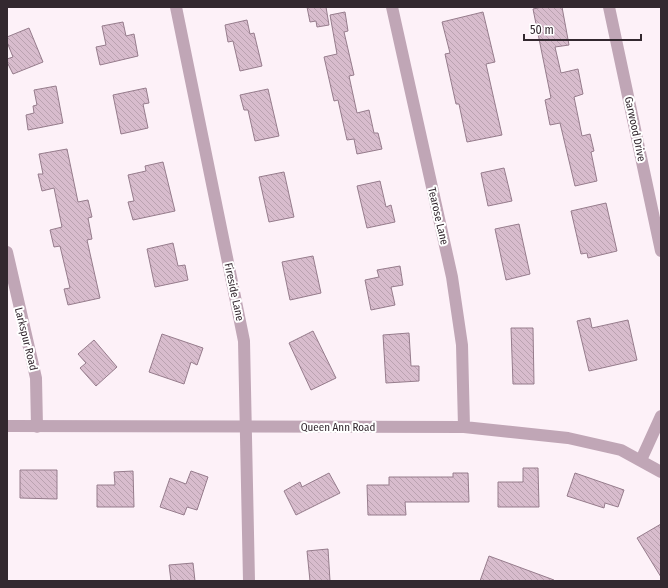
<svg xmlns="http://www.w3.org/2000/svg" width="668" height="588" font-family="'Fira Sans Condensed',sans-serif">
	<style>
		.building { fill: url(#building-back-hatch); stroke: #967c8c }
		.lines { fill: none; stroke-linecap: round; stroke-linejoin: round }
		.minor { stroke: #c0a6b6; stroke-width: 12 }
		.labels { text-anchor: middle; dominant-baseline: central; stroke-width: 4; stroke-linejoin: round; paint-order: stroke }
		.street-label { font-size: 11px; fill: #33282f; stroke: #fff }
	</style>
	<defs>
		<pattern id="building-back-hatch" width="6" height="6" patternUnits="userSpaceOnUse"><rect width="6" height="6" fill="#d8bccd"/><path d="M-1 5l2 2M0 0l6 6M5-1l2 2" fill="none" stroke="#baa2b0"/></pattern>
	</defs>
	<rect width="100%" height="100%" fill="#fdf1f8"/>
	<!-- building -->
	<path class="building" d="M 307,7 L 326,7 L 329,25 L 317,27 L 316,21 L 310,22 Z
		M 542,7 L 562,7 L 569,45 L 555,47 L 561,73 L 578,69 L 583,94 L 574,97 L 582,136 L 590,134 L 594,151 L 591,152 L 597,181 L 575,186 L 560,123 L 550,125 L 545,100 L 551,98 L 533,9 Z
		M 345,12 L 348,31 L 344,32 L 354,75 L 349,76 L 357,113 L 369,110 L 374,133 L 378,133 L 382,149 L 357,154 L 354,139 L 347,140 L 338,100 L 334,101 L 324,57 L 337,54 L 330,15 Z
		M 483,12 L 495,62 L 486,64 L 502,135 L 467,142 L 459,104 L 456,104 L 445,54 L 450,53 L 442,22 Z
		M 247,20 L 250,34 L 254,33 L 262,66 L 240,71 L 233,41 L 228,42 L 225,25 Z
		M 123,22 L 126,36 L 134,34 L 138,56 L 100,65 L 96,47 L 106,45 L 102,26 Z
		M 29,28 L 43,62 L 13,74 L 7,62 L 7,59 L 13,57 L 7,42 L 7,37 Z
		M 56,86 L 63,123 L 28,130 L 26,115 L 34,113 L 33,106 L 37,105 L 34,90 Z
		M 146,88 L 149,103 L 143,104 L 148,128 L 121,134 L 113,95 Z
		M 268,89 L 279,136 L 255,141 L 248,110 L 244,110 L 240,95 Z
		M 67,149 L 78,202 L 88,200 L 92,217 L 88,218 L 92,239 L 87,240 L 100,298 L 68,305 L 64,289 L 70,288 L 60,246 L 54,247 L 50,230 L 62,227 L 54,188 L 42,191 L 38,174 L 43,174 L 39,154 Z
		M 163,162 L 175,211 L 133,220 L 128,202 L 134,201 L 128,175 L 146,171 L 145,166 Z
		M 504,168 L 512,201 L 488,206 L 481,173 Z
		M 284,172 L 294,217 L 269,222 L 259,177 Z
		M 380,181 L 386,207 L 391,205 L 395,222 L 367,228 L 357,186 Z
		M 606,203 L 617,251 L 588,258 L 587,253 L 581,254 L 571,211 Z
		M 519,224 L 530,274 L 506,280 L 495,229 Z
		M 173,243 L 178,266 L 185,265 L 188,280 L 155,287 L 147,249 Z
		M 313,256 L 321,293 L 290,300 L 282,262 Z
		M 400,266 L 403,285 L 391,287 L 395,305 L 371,310 L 365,280 L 379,277 L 377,270 Z
		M 590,318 L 592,328 L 628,320 L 637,360 L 589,371 L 577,321 Z
		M 511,328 L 533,328 L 534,384 L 513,384 Z
		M 313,331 L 336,378 L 311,390 L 289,343 Z
		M 409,333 L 411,366 L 419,366 L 419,381 L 386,383 L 383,335 Z
		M 162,334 L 203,348 L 197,365 L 191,362 L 184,384 L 149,372 Z
		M 94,340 L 117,367 L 96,386 L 80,368 L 86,363 L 78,354 Z
		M 523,468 L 538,468 L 539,507 L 498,507 L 498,482 L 523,482 Z
		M 20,470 L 57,470 L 57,499 L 20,498 Z
		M 133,471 L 134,507 L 97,507 L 97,485 L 115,485 L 114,472 Z
		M 191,471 L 208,477 L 197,510 L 187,507 L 184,515 L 160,507 L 170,478 L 186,484 Z
		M 329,473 L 340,493 L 296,515 L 284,491 L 300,482 L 302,487 Z
		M 453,473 L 468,473 L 469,502 L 405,502 L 406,515 L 368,515 L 367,485 L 389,485 L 389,477 L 453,477 Z
		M 575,473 L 624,490 L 618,507 L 605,503 L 604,508 L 567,496 Z
		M 661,524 L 661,577 L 637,538 Z
		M 328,549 L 330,581 L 310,581 L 307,551 Z
		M 489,556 L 554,580 L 554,581 L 480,581 Z
		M 193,563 L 195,581 L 171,581 L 169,565 Z"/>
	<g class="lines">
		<!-- minor -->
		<path class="minor" d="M 176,7 L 244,341 L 249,581
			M 392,7 L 452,277 L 462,345 L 464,427
			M 609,7 L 661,251
			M 7,252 L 36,378 L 37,427
			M 7,426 L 464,427 L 568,438 L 621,450 L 661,472
			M 641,460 L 661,416"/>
	</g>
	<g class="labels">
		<!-- street labels -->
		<g class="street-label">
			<text transform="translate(635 129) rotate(78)">Garwood Drive</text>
			<text transform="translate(438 216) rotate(77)">Tearose Lane</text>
			<text transform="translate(234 292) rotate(78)">Fireside Lane</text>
			<text transform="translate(26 339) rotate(76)">Larkspur Road</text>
			<text x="338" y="427">Queen Ann Road</text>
		</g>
	</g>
	<!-- border -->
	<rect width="668" height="588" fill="none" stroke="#33282f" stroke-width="16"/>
	<!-- scale -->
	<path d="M524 34v6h117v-6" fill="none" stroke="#33282f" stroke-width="2"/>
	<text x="530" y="34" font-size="12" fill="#33282f" stroke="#ffffff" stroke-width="3" paint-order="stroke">50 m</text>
</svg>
